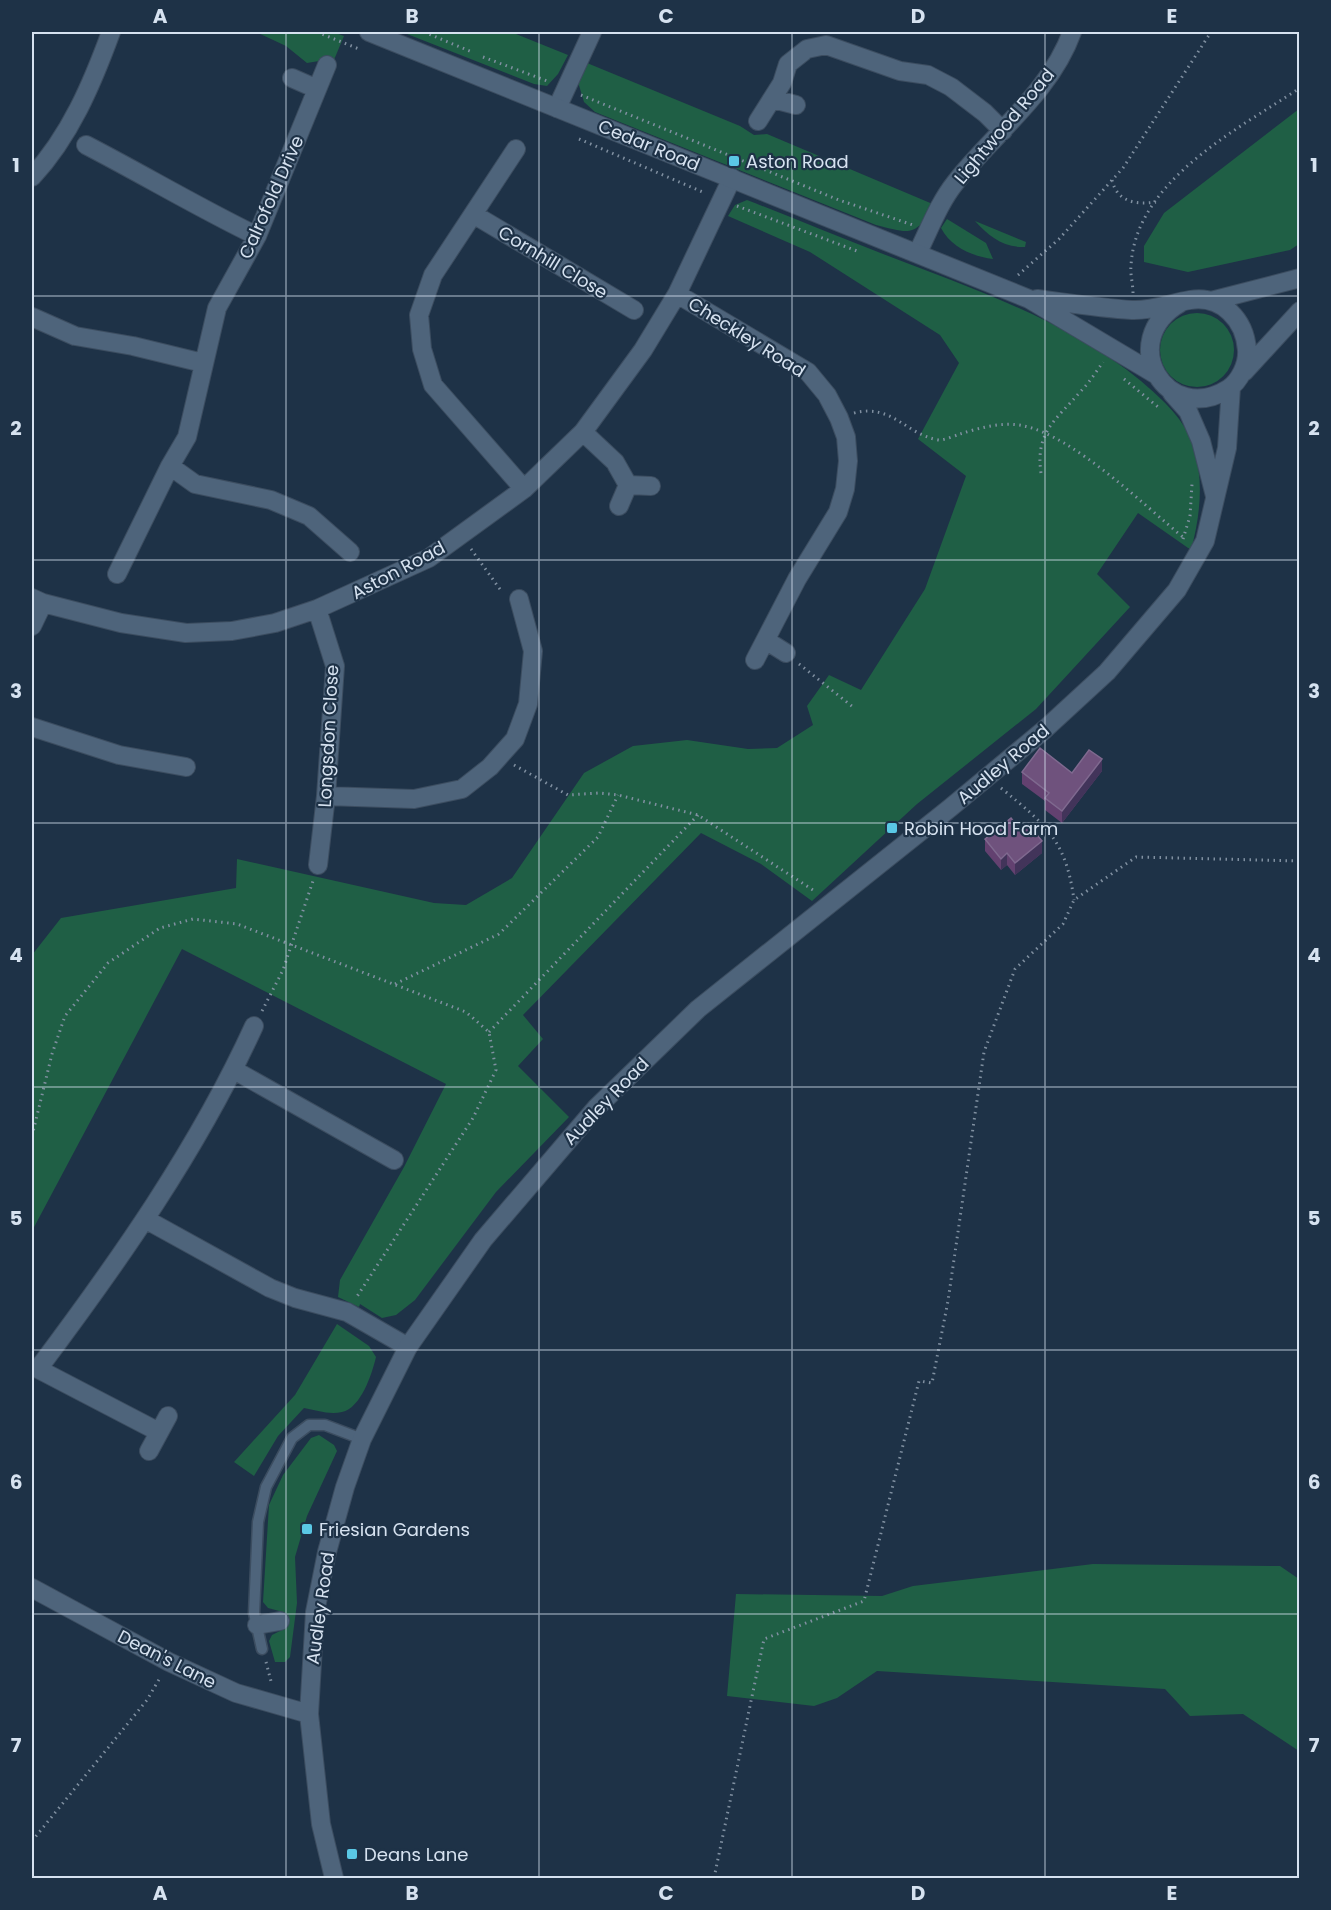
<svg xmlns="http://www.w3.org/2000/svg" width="1331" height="1910" font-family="Poppins,sans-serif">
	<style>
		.green { fill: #1f5f45 }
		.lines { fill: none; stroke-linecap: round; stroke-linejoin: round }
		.lane-casing { stroke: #3c4d60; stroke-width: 13 }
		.street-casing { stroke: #3c4d60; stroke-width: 20 }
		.secondary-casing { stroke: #3c4d60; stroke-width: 20 }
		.path { stroke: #8090a1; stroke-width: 3; stroke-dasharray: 1.5 4.5; stroke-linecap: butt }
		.lane { stroke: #4e647b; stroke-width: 10 }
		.street { stroke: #4e647b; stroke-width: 18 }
		.secondary { stroke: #4e647b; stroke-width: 18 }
		.wall { fill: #634170 }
		.shaded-wall { fill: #42345a }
		.building { fill: #6f527d; stroke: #7f698f; stroke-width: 1.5 }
		.grid { fill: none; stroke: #d6e2f0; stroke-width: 1.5; stroke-opacity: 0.55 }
		.poi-dot { fill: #5ac8e5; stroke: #1e3247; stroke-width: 2 }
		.labels { text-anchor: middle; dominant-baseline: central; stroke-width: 4.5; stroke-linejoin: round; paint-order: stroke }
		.street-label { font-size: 18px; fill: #d6e2f0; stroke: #1e3247 }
		.poi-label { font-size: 18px; fill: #d6e2f0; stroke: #1e3247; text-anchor: start }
		.neatline { fill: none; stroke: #d6e2f0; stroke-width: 2 }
		.grid-label { font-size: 20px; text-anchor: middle; font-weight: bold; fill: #d6e2f0 }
	</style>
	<rect width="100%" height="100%" fill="#1e3247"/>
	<!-- green -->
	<path class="green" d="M 256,32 L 333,32 L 344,36 L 331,67 L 319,61 L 307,63 L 286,46 Z
		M 402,32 L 511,32 L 568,55 L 558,74 L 547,86 L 534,84 Z
		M 587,63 L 740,126 L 754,135 L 767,134 L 935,205 C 914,237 912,234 876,225 L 595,112 L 584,102 L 578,82 Z
		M 1299,109 L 1299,244 L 1290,250 L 1188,272 L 1144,262 L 1144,246 L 1164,213 Z
		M 747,200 C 791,217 834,235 878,252 C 970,288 1064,318 1141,381 C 1162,399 1186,420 1194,448 C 1204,481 1200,517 1191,550 L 1138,513 L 1097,574 L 1130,607 L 1036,709 L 917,804 L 812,901 L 761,864 L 701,833 L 523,1015 L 543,1039 L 518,1066 L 569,1117 L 496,1192 L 415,1300 L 396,1315 L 382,1318 L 360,1304 L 359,1307 L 338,1297 L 340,1280 L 404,1167 L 446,1084 L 182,949 L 32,1231 L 32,955 L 61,918 L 236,888 L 237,859 L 434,903 L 466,905 L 512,878 L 584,773 L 633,746 L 687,740 L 748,749 L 777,748 L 813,725 L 807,706 L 829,675 L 861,690 L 925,589 L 966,476 L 918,439 L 959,363 L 940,335 L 810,252 L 728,216 L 735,205 Z
		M 947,219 L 986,243 L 993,259 C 971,256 951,247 941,228 Z
		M 975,221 L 1026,242 L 1025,247 C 1003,248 989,236 975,221 Z
		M1160 350a37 37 0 1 1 74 0a37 37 0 1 1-74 0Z
		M 337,1324 L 369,1346 L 376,1357 C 372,1374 361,1408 342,1412 C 329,1415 316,1410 304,1408 L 278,1436 L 254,1476 L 234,1462 L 295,1395 Z
		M 319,1435 L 334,1445 L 337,1451 L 307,1516 L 295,1557 L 297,1603 L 290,1657 L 285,1662 L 275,1662 L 269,1641 L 272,1635 L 282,1630 L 283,1612 L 268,1608 L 263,1602 L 269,1505 L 283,1475 L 311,1438 Z
		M 1093,1564 L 1280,1566 L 1299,1579 L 1299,1751 L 1243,1714 L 1190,1716 L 1165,1689 L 877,1671 L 837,1698 L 814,1706 L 727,1696 L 736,1594 L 882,1596 L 913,1586 Z"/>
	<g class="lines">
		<!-- lane casing -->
		<g class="lane-casing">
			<path id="lane" d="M 262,1649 L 254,1613 L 258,1522 L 266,1487 L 292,1438 L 309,1425 L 325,1425 L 362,1439"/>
		</g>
		<!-- street casing -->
		<g class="street-casing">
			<path id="street" d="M 292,78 L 317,89
				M 773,99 L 796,105
				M 557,108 L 592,32
				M 758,121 L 782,83 L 788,64 L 807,49 L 826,45 L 900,71 L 928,75 L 951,87 L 985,113 L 1003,131
				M 86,145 C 144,175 199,208 257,236
				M 516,149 L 433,275 L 419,315 L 422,349 L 433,385 L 524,489
				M 32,177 C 70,136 92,84 111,32
				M 473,214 L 634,310
				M 918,252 C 929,230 939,203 955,183 C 994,133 1050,93 1072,32
				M 677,294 L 808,372 L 827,395 L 839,418 L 846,437 L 848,461 L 845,489 L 838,512 L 797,579 L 755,660
				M 32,317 L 75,336 L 133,346 L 203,363
				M 583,432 L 615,462 L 628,485
				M 170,466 L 195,484 L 271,500 L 309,516 L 350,552
				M 619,506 L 628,485 L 651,486
				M 117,574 L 170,466 L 187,437 L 217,308 L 257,236 L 327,65
				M 32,598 L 43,603 L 121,623 L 186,633 L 232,631 L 275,623 L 317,609 L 429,558 L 524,489 L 583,432 L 643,350 L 677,294 L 732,178
				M 317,609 L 335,666 L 326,796 L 318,865
				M 32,626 L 43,603
				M 767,641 L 786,653
				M 32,727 L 119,755 L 186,767
				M 326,796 L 414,799 L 462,789 L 490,767 L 515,739 L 528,704 L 533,651 L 519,599
				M 234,1070 L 394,1160
				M 145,1219 L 270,1288 L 295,1298 L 347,1312 L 408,1347
				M 159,1432 L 38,1369 C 119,1261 198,1149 254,1026
				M 149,1451 L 168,1416
				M 257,1625 L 280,1621"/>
		</g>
		<!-- secondary casing -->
		<g class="secondary-casing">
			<path id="secondary" d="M 369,32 L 1029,299 L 1155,374
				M 1037,299 C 1068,303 1100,308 1132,310 C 1151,311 1172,303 1190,300 C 1222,295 1245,320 1247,350 C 1248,364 1240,381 1228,389 C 1167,427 1115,341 1180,303
				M 1211,301 L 1300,278
				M 1244,372 L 1300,311
				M 1172,393 L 1188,411 L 1201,441 L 1215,496
				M 32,1588 L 169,1662 L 236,1693 L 309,1714
				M 334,1878 L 321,1824 L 309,1714 L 315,1612 L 327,1552 L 345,1487 L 362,1439 L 408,1347 L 483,1240 L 596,1108 L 698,1009 L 950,808 L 1044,730 L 1107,672 L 1177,590 L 1205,541 L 1227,448 L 1231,387"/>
		</g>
		<!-- path -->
		<path class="path" d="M 317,32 L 359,49
			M 424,32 L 472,52
			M 483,57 L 550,82
			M 581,95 L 839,200 L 913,225
			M 579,139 L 705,193
			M 1112,180 C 1117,202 1136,205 1156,202
			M 737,206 L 857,251
			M 1018,275 L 1059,239 L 1123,168 L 1211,32
			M 1133,293 C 1133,284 1130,274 1131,266 C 1135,181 1238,129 1300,88
			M 1124,379 L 1158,407
			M 854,413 C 892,403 906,435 939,440 C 945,440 954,436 960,434 C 979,428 1004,421 1024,426 C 1073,436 1144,505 1184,538
			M 1041,473 C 1035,432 1056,420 1080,392 C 1089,383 1096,372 1103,362
			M 1183,539 L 1190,516 L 1192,484
			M 471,549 L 502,592
			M 799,664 L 853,707
			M 514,765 L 568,795 L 599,793 L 618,795 L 698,815 L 816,892
			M 1001,788 C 1046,825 1066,840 1074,900
			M 395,984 L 499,934 L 598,837 L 618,795
			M 262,1011 L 283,970 L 313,881
			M 489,1032 L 698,815
			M 32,1136 L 52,1054 L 65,1016 L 108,963 L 160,928 L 193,919 L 237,924 L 466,1012 L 489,1032 L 496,1070 L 473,1118 L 356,1298
			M 266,1662 L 272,1685
			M 32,1841 L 147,1700 L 161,1676
			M 714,1878 L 764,1639 L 864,1601 L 919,1381 L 932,1383 L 948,1301 L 984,1052 L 1015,969 L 1063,924 L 1074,900 L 1136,857 L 1300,861"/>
		<!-- lane -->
		<use href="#lane" class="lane"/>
		<!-- street -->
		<use href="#street" class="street"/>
		<!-- secondary -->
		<use href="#secondary" class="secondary"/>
	</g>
	<!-- wall -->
	<path class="wall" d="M 1102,771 L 1062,823 L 1045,810 L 1045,801 L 1022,784 L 1022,772 L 1072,773 Z
		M 985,839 L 1042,853 L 1015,875 L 1007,865 L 1001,870 L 985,851 Z"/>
	<!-- shaded-wall -->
	<path class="shaded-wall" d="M 1102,759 L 1102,771 L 1062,823 L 1062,811 Z
		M 1042,841 L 1042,853 L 1015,875 L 1015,863 Z
		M 1007,853 L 1007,865 L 1001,870 L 1001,859 Z"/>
	<!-- building -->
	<path class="building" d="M 1040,748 L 1072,773 L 1089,750 L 1102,759 L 1062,811 L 1045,798 L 1049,793 L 1022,772 Z
		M 1011,818 L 1020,830 L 1028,824 L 1042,841 L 1015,863 L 1007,853 L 1001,859 L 985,839 Z"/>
	<!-- grid -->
	<path class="grid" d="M 286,32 L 286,1878M 539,32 L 539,1878M 792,32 L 792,1878M 1045,32 L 1045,1878M 32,296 L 1300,296M 32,560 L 1300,560M 32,823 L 1300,823M 32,1087 L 1300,1087M 32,1350 L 1300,1350M 32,1614 L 1300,1614"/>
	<!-- markers -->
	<g class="poi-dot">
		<rect x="728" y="155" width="12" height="12" rx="3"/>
		<rect x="886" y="822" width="12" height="12" rx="3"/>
		<rect x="301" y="1523" width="12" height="12" rx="3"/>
		<rect x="346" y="1848" width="12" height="12" rx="3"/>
	</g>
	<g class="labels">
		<!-- street labels -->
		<g class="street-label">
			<text transform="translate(1004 126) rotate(-50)">Lightwood Road</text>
			<text transform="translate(649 145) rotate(22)">Cedar Road</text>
			<text transform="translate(271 197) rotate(-66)">Calrofold Drive</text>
			<text transform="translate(553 262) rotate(31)">Cornhill Close</text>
			<text transform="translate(747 337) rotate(32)">Checkley Road</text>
			<text transform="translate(398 570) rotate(-28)">Aston Road</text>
			<text transform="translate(328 736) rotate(-87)">Longsdon Close</text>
			<text transform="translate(1003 764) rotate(-40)">Audley Road</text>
			<text transform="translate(606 1101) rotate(-46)">Audley Road</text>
			<text transform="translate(320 1608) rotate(-82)">Audley Road</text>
			<text transform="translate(167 1659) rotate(27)">Dean's Lane</text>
		</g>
		<!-- poi labels -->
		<g class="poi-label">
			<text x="746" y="161">Aston Road</text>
			<text x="904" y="828">Robin Hood Farm</text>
			<text x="319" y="1529">Friesian Gardens</text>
			<text x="364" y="1854">Deans Lane</text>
		</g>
	</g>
	<!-- border -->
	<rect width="1331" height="1910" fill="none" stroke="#1e3247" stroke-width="66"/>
	<rect x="33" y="33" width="1265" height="1844" class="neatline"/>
	<g class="grid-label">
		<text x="160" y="23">A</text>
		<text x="412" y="23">B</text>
		<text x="666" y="23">C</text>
		<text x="918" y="23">D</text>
		<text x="1172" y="23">E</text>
		<text x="16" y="172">1</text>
		<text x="1314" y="172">1</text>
		<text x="16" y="435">2</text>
		<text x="1314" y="435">2</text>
		<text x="16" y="698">3</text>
		<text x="1314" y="698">3</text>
		<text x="16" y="962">4</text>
		<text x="1314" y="962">4</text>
		<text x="16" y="1225">5</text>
		<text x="1314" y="1225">5</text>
		<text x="16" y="1489">6</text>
		<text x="1314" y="1489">6</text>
		<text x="16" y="1752">7</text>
		<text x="1314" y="1752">7</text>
		<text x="160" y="1900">A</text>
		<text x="412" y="1900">B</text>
		<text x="666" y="1900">C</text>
		<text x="918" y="1900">D</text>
		<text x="1172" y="1900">E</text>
	</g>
</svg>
